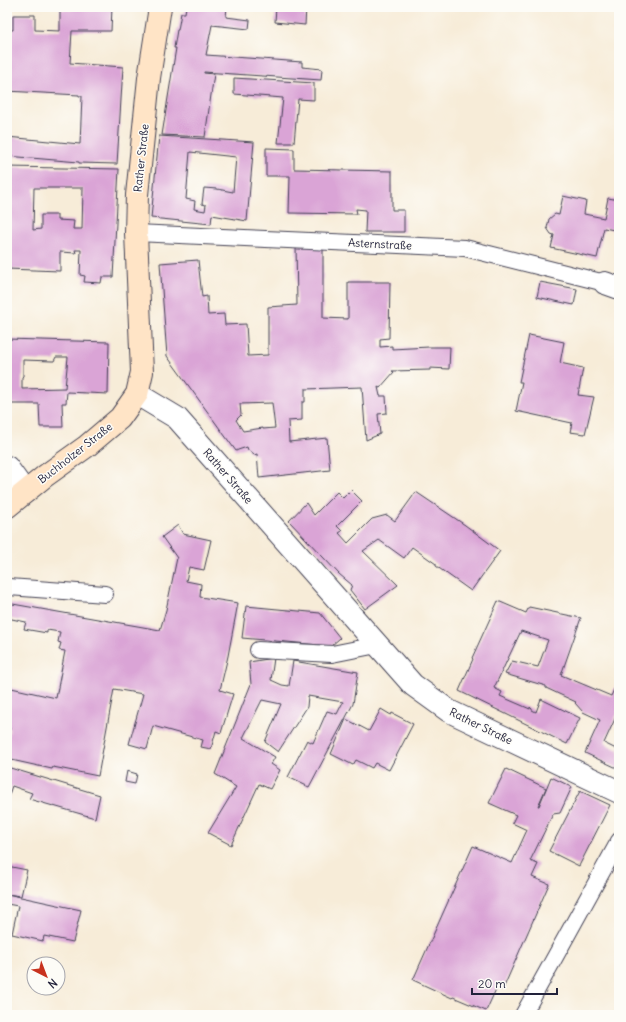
<svg xmlns="http://www.w3.org/2000/svg" width="626" height="1022" font-family="Delius,sans-serif">
	<style>
		.building { fill: #daa4d6; fill-rule: evenodd }
		.lines { fill: none; stroke-linecap: round; stroke-linejoin: round }
		.service-casing { stroke: #424053; stroke-width: 18 }
		.minor-casing { stroke: #424053; stroke-width: 24 }
		.tertiary-casing { stroke: #424053; stroke-width: 24 }
		.secondary-casing { stroke: #424053; stroke-width: 24 }
		.service { stroke: #fff; stroke-width: 16 }
		.minor { stroke: #fff; stroke-width: 22 }
		.tertiary { stroke: #fff; stroke-width: 22 }
		.secondary { stroke: #ffe4c6; stroke-width: 22 }
		.labels { text-anchor: middle; dominant-baseline: central; stroke-width: 3; stroke-linejoin: round; paint-order: stroke }
		.street-label { font-size: 11px; fill: #22223b; stroke: #fdfcf7 }
	</style>
	<rect width="100%" height="100%" fill="#fdfcf7"/>
	<filter id="ink" filterUnits="userSpaceOnUse"><feTurbulence type="fractalNoise" baseFrequency=".025" numOctaves="2"/><feDisplacementMap in="SourceGraphic" scale="8" xChannelSelector="R" yChannelSelector="G"/><feConvolveMatrix kernelMatrix="1 2 1 2 8 2 1 2 1" color-interpolation-filters="sRGB"/></filter>
	<filter id="wash" filterUnits="userSpaceOnUse"><feTurbulence type="fractalNoise" baseFrequency=".012" numOctaves="4" result="noise"/><feDisplacementMap in="SourceGraphic" scale="16" xChannelSelector="R" yChannelSelector="G"/><feGaussianBlur stdDeviation="0.9" result="paint"/><feColorMatrix in="noise" values="0 0 0 0 0 0 0 0 0 0 0 0 0 0 0 0 0 1.4 0 .05"/><feComposite in="paint" operator="in"/></filter>
	<g filter="url(#wash)">
		<rect width="100%" height="100%" fill="#f7ecd8"/>
		<g id="blocks">
			<!-- building -->
			<path class="building" d="M 72,7 L 112,7 L 111,31 L 72,31 L 70,63 L 123,67 L 117,164 L 79,163 L 79,162 L 7,156 L 7,137 L 80,144 L 82,96 L 79,96 L 79,95 L 7,91 L 7,30 L 13,30 L 13,15 L 35,15 L 35,30 L 60,31 L 60,9 L 72,10 Z
				M 186,7 L 227,7 L 226,17 L 250,20 L 249,29 L 212,25 L 206,55 L 302,62 L 302,67 L 322,69 L 321,80 L 204,72 L 204,73 L 214,74 L 205,137 L 162,135 L 176,48 L 174,48 L 177,30 L 178,30 L 181,13 L 185,13 Z
				M 276,7 L 306,7 L 305,25 L 275,22 Z
				M 234,78 L 314,83 L 314,100 L 298,99 L 294,143 L 278,143 L 283,98 L 234,94 Z
				M 159,136 L 254,142 L 247,221 L 212,215 L 211,224 L 151,218 ZM 190,152 L 236,157 L 233,192 L 217,189 L 204,188 L 202,204 L 206,205 L 205,211 L 194,209 L 195,201 L 186,199 Z
				M 266,148 L 294,149 L 294,169 L 392,171 L 392,210 L 404,210 L 404,232 L 365,232 L 366,210 L 356,209 L 357,214 L 289,213 L 290,176 L 266,176 Z
				M 7,167 L 119,169 L 113,277 L 102,277 L 101,283 L 84,282 L 85,276 L 80,275 L 81,250 L 75,250 L 76,253 L 60,252 L 60,271 L 7,269 ZM 34,188 L 83,188 L 82,229 L 73,229 L 74,221 L 57,220 L 57,215 L 41,215 L 41,229 L 33,230 Z
				M 563,196 L 586,201 L 584,214 L 604,218 L 608,198 L 619,200 L 619,231 L 604,228 L 597,258 L 551,248 L 554,235 L 551,234 L 547,228 L 549,219 L 555,214 L 559,215 Z
				M 296,244 L 323,244 L 323,318 L 348,319 L 348,282 L 390,282 L 389,338 L 380,339 L 380,347 L 392,346 L 392,349 L 429,347 L 450,347 L 449,369 L 430,368 L 430,370 L 392,371 L 394,372 L 380,388 L 378,387 L 380,396 L 386,396 L 387,413 L 378,414 L 380,434 L 366,440 L 362,387 L 305,389 L 305,402 L 302,402 L 302,420 L 288,421 L 289,442 L 327,438 L 330,470 L 259,478 L 257,454 L 254,455 L 248,450 L 247,447 L 238,450 L 236,451 L 167,356 L 160,263 L 198,260 L 202,297 L 207,296 L 208,315 L 224,314 L 225,325 L 246,324 L 248,356 L 268,355 L 268,307 L 297,305 ZM 272,403 L 275,428 L 263,429 L 263,428 L 243,431 L 236,420 L 241,415 L 240,404 Z
				M 540,282 L 577,289 L 574,305 L 537,297 Z
				M 529,335 L 564,342 L 560,363 L 583,368 L 578,395 L 594,397 L 585,434 L 570,432 L 572,423 L 516,411 L 522,382 L 519,382 Z
				M 7,339 L 109,342 L 108,394 L 67,392 L 66,403 L 62,403 L 63,427 L 40,427 L 39,404 L 7,404 ZM 56,357 L 68,357 L 65,388 L 22,389 L 22,377 L 23,376 L 23,360 L 52,361 L 54,361 Z
				M 351,490 L 362,501 L 337,526 L 342,531 L 339,533 L 348,543 L 372,519 L 387,515 L 395,521 L 416,492 L 465,525 L 500,551 L 471,591 L 436,566 L 436,564 L 412,547 L 404,558 L 379,540 L 363,551 L 398,585 L 365,609 L 350,590 L 352,585 L 339,574 L 289,521 L 306,503 L 314,515 L 337,492 L 343,498 Z
				M 178,525 L 183,534 L 211,540 L 204,570 L 189,567 L 186,581 L 201,584 L 200,597 L 238,603 L 228,656 L 220,690 L 233,694 L 221,733 L 216,731 L 211,749 L 201,747 L 203,740 L 153,726 L 147,749 L 129,744 L 143,694 L 114,689 L 98,776 L 53,767 L 52,769 L 7,759 L 7,744 L 10,728 L 7,728 L 7,687 L 56,698 L 65,651 L 59,650 L 61,643 L 58,642 L 60,632 L 47,630 L 47,633 L 24,629 L 26,622 L 7,618 L 7,603 L 160,630 L 166,610 L 177,558 L 162,537 Z
				M 498,601 L 526,613 L 529,607 L 581,618 L 561,675 L 611,696 L 619,679 L 619,710 L 604,743 L 618,750 L 619,748 L 619,769 L 585,753 L 600,720 L 583,712 L 575,703 L 576,702 L 546,688 L 546,686 L 505,674 L 512,661 L 538,667 L 548,640 L 521,631 L 494,688 L 502,692 L 500,696 L 530,709 L 530,707 L 532,709 L 532,710 L 536,712 L 541,699 L 580,718 L 567,744 L 459,691 L 473,659 L 472,658 Z
				M 246,606 L 320,613 L 340,638 L 331,646 L 242,638 Z
				M 274,658 L 271,680 L 282,685 L 289,686 L 293,661 L 358,672 L 353,704 L 309,787 L 288,777 L 307,740 L 313,743 L 327,711 L 337,714 L 343,702 L 308,696 L 307,707 L 278,752 L 265,742 L 281,704 L 262,700 L 243,738 L 275,757 L 271,764 L 280,770 L 270,789 L 259,784 L 231,845 L 208,833 L 236,787 L 215,774 L 251,684 L 249,662 Z
				M 381,709 L 391,715 L 392,713 L 413,724 L 389,770 L 375,763 L 372,768 L 356,760 L 353,765 L 331,754 L 346,719 L 369,731 Z
				M 7,767 L 100,795 L 95,818 L 29,799 L 32,793 L 12,786 L 7,800 Z
				M 506,769 L 546,788 L 538,806 L 539,806 L 551,777 L 572,787 L 560,813 L 553,814 L 530,861 L 538,864 L 532,877 L 549,884 L 503,989 L 497,987 L 486,1011 L 453,997 L 452,998 L 413,980 L 473,846 L 512,863 L 527,830 L 512,823 L 516,815 L 489,803 Z
				M 127,771 L 137,774 L 135,784 L 125,782 Z
				M 580,791 L 610,805 L 579,866 L 549,851 Z
				M 7,866 L 27,870 L 21,896 L 7,894 Z
				M 7,894 L 81,910 L 73,942 L 44,936 L 43,941 L 12,934 L 18,906 L 7,904 Z"/>
		</g>
	</g>
	<g filter="url(#ink)">
		<use href="#blocks" fill-opacity="0" stroke="#424053" stroke-width="1"/>
		<g class="lines">
			<!-- service casing -->
			<g class="service-casing">
				<path id="service" d="M 136,233 L 465,248 L 605,283
					M 7,586 L 9,587 L 105,594
					M 258,650 L 332,654 L 377,645
					M 523,1015 L 619,841"/>
			</g>
			<!-- minor casing -->
			<g class="minor-casing">
				<path id="minor" d="M 605,283 L 619,288
					M 7,467 L 25,492"/>
			</g>
			<!-- tertiary casing -->
			<g class="tertiary-casing">
				<path id="tertiary" d="M 137,394 L 177,418 L 413,685 L 449,711 L 619,792"/>
			</g>
			<!-- secondary casing -->
			<g class="secondary-casing">
				<path id="secondary" d="M 7,507 L 45,476 L 87,446 L 120,418 L 137,394 L 142,372 L 136,233 L 137,195 L 149,78 L 160,7"/>
			</g>
			<!-- service -->
			<use href="#service" class="service"/>
			<!-- minor -->
			<use href="#minor" class="minor"/>
			<!-- tertiary -->
			<use href="#tertiary" class="tertiary"/>
			<!-- secondary -->
			<use href="#secondary" class="secondary"/>
		</g>
	</g>
	<g class="labels">
		<!-- street labels -->
		<g class="street-label">
			<text transform="translate(141 158) rotate(-84)">Rather Straße</text>
			<text transform="translate(380 244) rotate(3)">Asternstraße</text>
			<text transform="translate(75 453) rotate(-38)">Buchholzer Straße</text>
			<text transform="translate(228 476) rotate(49)">Rather Straße</text>
			<text transform="translate(481 726) rotate(26)">Rather Straße</text>
		</g>
	</g>
	<!-- margin -->
	<rect width="626" height="1022" fill="none" stroke="#fdfcf7" stroke-width="24"/>
	<!-- north arrow -->
	<g transform="translate(46 976) rotate(138)"><circle r="19" fill="#fdfcf7" stroke="#a5a5ac"/>
	<path d="M0-3L7 15L0 10L-7 15Z" fill="#c8321e"/>
	<text y="-6" font-size="11" font-weight="bold" text-anchor="middle" fill="#22223b">N</text>
	</g>
	<!-- scale -->
	<path d="M472 988v6h85v-6" fill="none" stroke="#22223b" stroke-width="2"/>
	<text x="478" y="988" font-size="12" fill="#22223b" stroke="#fdfcf7" stroke-width="3" paint-order="stroke">20 m</text>
</svg>
